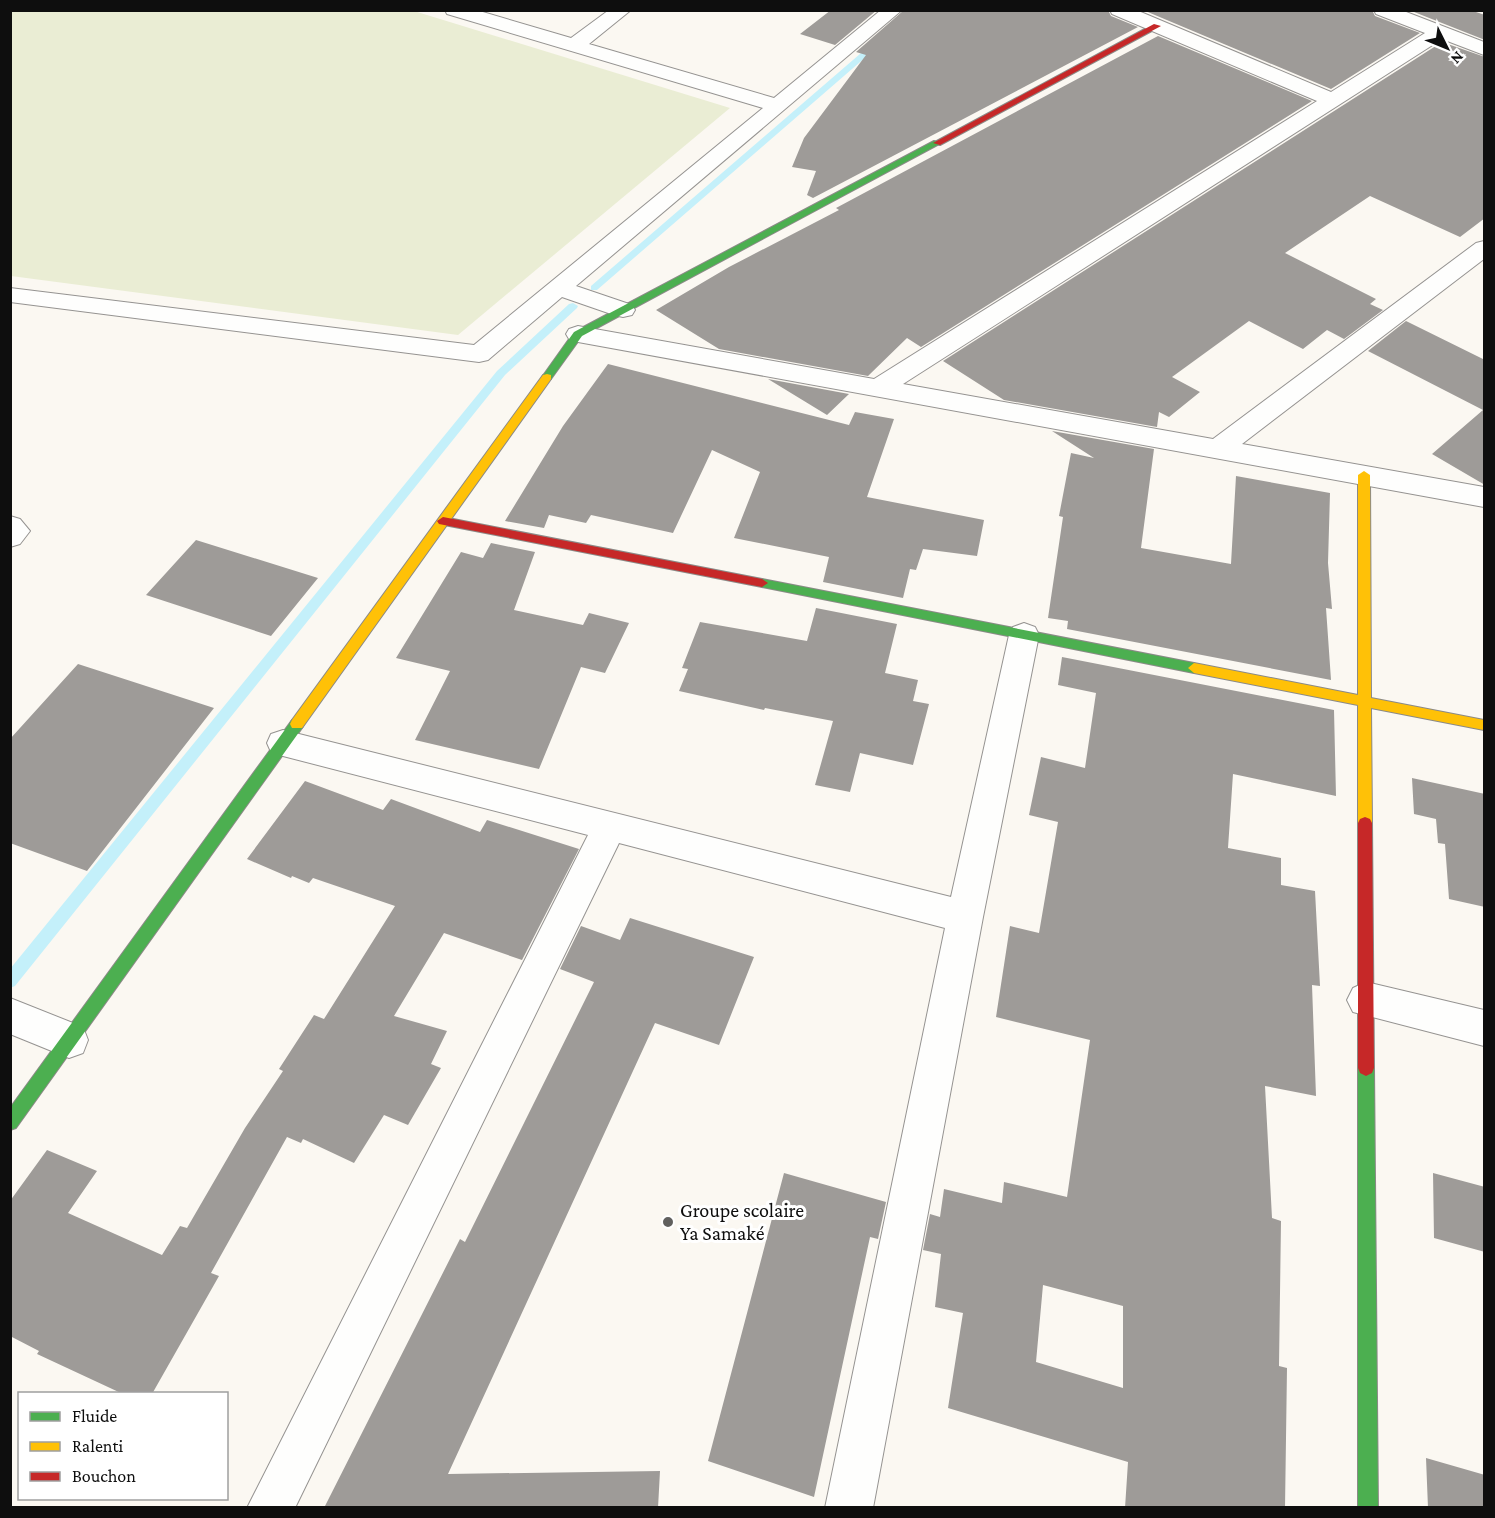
<svg xmlns="http://www.w3.org/2000/svg" width="1495" height="1518" font-family="'Crimson Pro',serif">
	<style>
		.cemetery { fill: #eaedd4 }
		.lines { fill: none; stroke-linecap: round; stroke-linejoin: round }
		.stream { fill: #c4f0fa; fill-rule: evenodd }
		.building { fill: #9e9b98; fill-rule: evenodd }
		.street-casing { stroke: #959391; stroke-width: 2 }
		.fast-casing { stroke: #8b8a87; stroke-width: 2 }
		.slow-casing { stroke: #8b8a87; stroke-width: 2 }
		.jam-casing { stroke: #8b8a87; stroke-width: 2 }
		.street { fill: #fefefd; fill-rule: evenodd }
		.fast { fill: #4caf50; fill-rule: evenodd }
		.slow { fill: #ffc107; fill-rule: evenodd }
		.jam { fill: #c62828; fill-rule: evenodd }
		.poi-dot { fill: #61605e; stroke: #fff; stroke-width: 2 }
		.labels { text-anchor: middle; dominant-baseline: central; stroke-width: 6; stroke-linejoin: round; paint-order: stroke }
		.near-poi-label { font-size: 20px; fill: #0e0e0e; stroke: #fff; text-anchor: start }
	</style>
	<rect width="100%" height="100%" fill="#fbf8f2"/>
	<!-- cemetery -->
	<path class="cemetery" d="M 11,10 L 414,11 L 730,108 L 458,335 L 11,276 Z"/>
	<g class="lines">
		<!-- stream -->
		<path class="stream" d="M 875,41 L 882,43 L 597,290 L 591,290 L 591,286 Z
			M 573,303 L 578,306 L 577,308 L 505,375 L 15,986 L 10,988 L 10,969 L 497,371 L 569,304 Z"/>
	</g>
	<!-- building -->
	<path class="building" d="M 831,10 L 877,10 L 835,45 L 800,34 Z
		M 904,10 L 1108,10 L 1111,16 L 1138,27 L 813,198 L 807,195 L 816,171 L 792,167 L 804,138 L 866,55 L 856,52 Z
		M 1143,10 L 1372,10 L 1375,16 L 1420,33 L 1331,89 Z
		M 1409,10 L 1470,10 L 1485,15 L 1485,40 Z
		M 1158,36 L 1312,101 L 921,347 L 907,338 L 868,376 L 719,349 L 656,310 L 729,267 L 839,210 L 836,208 Z
		M 1442,42 L 1485,57 L 1485,218 L 1460,237 L 1370,196 L 1285,253 L 1376,299 L 1370,304 L 1383,310 L 1344,339 L 1327,330 L 1303,349 L 1249,321 L 1172,377 L 1200,392 L 1169,417 L 1159,412 L 1157,427 L 1004,400 L 943,361 Z
		M 1406,321 L 1485,360 L 1485,485 L 1432,454 L 1483,410 L 1368,351 Z
		M 608,364 L 849,425 L 855,412 L 894,419 L 867,497 L 984,520 L 977,556 L 923,549 L 916,570 L 910,569 L 903,598 L 823,582 L 829,557 L 734,538 L 760,472 L 712,450 L 673,533 L 591,515 L 586,523 L 549,515 L 544,528 L 505,521 L 563,426 Z
		M 768,379 L 849,394 L 827,415 Z
		M 1052,431 L 1154,449 L 1141,548 L 1231,564 L 1236,476 L 1330,493 L 1328,563 L 1332,609 L 1326,608 L 1331,680 L 1067,629 L 1068,621 L 1048,618 L 1063,517 L 1059,516 L 1071,453 L 1094,458 Z
		M 196,540 L 318,578 L 271,636 L 146,595 Z
		M 491,543 L 535,552 L 514,610 L 583,625 L 589,613 L 629,623 L 605,673 L 581,667 L 539,769 L 415,740 L 450,671 L 396,658 L 461,552 L 483,558 Z
		M 816,608 L 897,624 L 885,673 L 918,680 L 913,701 L 929,704 L 913,765 L 860,753 L 850,792 L 815,785 L 833,721 L 765,708 L 764,710 L 679,691 L 688,669 L 682,668 L 700,622 L 807,641 Z
		M 1062,657 L 1334,710 L 1336,796 L 1233,774 L 1228,848 L 1281,858 L 1281,885 L 1315,891 L 1320,986 L 1312,985 L 1316,1096 L 1265,1086 L 1272,1218 L 1281,1221 L 1279,1366 L 1287,1368 L 1285,1508 L 1125,1508 L 1128,1462 L 948,1408 L 963,1313 L 935,1307 L 941,1254 L 923,1250 L 930,1214 L 940,1217 L 944,1189 L 1002,1203 L 1004,1182 L 1067,1197 L 1090,1040 L 996,1017 L 1010,926 L 1039,933 L 1058,822 L 1029,815 L 1041,757 L 1085,768 L 1096,693 L 1058,685 ZM 1043,1285 L 1123,1306 L 1123,1388 L 1036,1362 Z
		M 78,664 L 214,708 L 87,871 L 10,843 L 10,739 Z
		M 1412,778 L 1485,794 L 1485,907 L 1449,899 L 1445,844 L 1438,843 L 1436,819 L 1414,814 Z
		M 305,781 L 383,810 L 391,799 L 480,832 L 487,820 L 579,849 L 522,960 L 444,933 L 394,1016 L 447,1031 L 431,1064 L 441,1068 L 408,1125 L 384,1115 L 354,1163 L 303,1139 L 301,1143 L 287,1137 L 211,1273 L 219,1276 L 152,1394 L 123,1394 L 37,1354 L 39,1351 L 10,1336 L 10,1201 L 47,1150 L 97,1171 L 68,1213 L 162,1255 L 180,1226 L 187,1228 L 245,1128 L 283,1071 L 279,1069 L 314,1015 L 324,1019 L 395,906 L 313,878 L 309,883 L 292,876 L 291,878 L 247,859 Z
		M 630,918 L 754,957 L 719,1045 L 655,1023 L 448,1474 L 660,1471 L 658,1508 L 324,1508 L 460,1239 L 465,1242 L 594,982 L 560,969 L 581,926 L 620,940 Z
		M 784,1173 L 886,1202 L 878,1239 L 870,1237 L 814,1497 L 708,1461 Z
		M 1433,1173 L 1485,1187 L 1485,1252 L 1434,1238 Z
		M 1426,1458 L 1485,1475 L 1485,1508 L 1428,1508 Z"/>
	<g class="lines">
		<!-- street casing -->
		<g class="street-casing">
			<path id="street" d="M 445,10 L 476,10 L 571,38 L 609,10 L 631,10 L 589,44 L 774,98 L 881,10 L 902,10 L 576,286 L 632,305 L 635,310 L 632,315 L 623,317 L 614,315 L 562,297 L 488,360 L 479,362 L 10,302 L 10,288 L 474,345 L 763,108 L 447,14 Z
				M 1110,10 L 1136,10 L 1331,92 L 1425,33 L 1376,14 L 1374,10 L 1401,10 L 1484,42 L 1484,55 L 1442,39 L 903,384 L 1213,439 L 1476,243 L 1484,241 L 1484,259 L 1242,444 L 1484,487 L 1484,507 L 578,342 L 569,339 L 566,334 L 569,329 L 578,326 L 874,379 L 1317,101 L 1112,14 Z
				M 10,516 L 20,519 L 30,531 L 20,544 L 10,547 Z
				M 1024,623 L 1035,627 L 1039,635 L 983,917 L 873,1508 L 825,1508 L 945,928 L 619,843 L 295,1508 L 247,1508 L 588,835 L 283,756 L 271,752 L 267,743 L 271,734 L 283,730 L 951,897 L 1009,635 L 1013,627 Z
				M 1366,982 L 1484,1010 L 1484,1046 L 1353,1012 L 1347,1000 L 1353,988 Z
				M 10,998 L 83,1027 L 88,1040 L 83,1053 L 69,1058 L 10,1034 Z"/>
		</g>
		<!-- fast casing -->
		<g class="fast-casing">
			<path id="fast" d="M 934,141 L 941,143 L 582,336 L 551,379 L 543,379 L 542,377 L 574,332 Z
				M 762,579 L 1194,663 L 1200,668 L 1194,673 L 762,587 L 756,583 Z
				M 297,719 L 302,720 L 304,724 L 302,728 L 16,1128 L 10,1130 L 10,1108 L 292,720 Z
				M 1366,1060 L 1372,1063 L 1374,1068 L 1378,1508 L 1358,1508 L 1358,1068 L 1360,1063 Z"/>
		</g>
		<!-- slow casing -->
		<g class="slow-casing">
			<path id="slow" d="M 547,374 L 551,375 L 551,379 L 302,728 L 292,728 L 290,724 L 292,720 L 543,375 Z
				M 1364,471 L 1370,475 L 1371,698 L 1484,720 L 1484,730 L 1371,708 L 1372,823 L 1370,827 L 1365,829 L 1360,827 L 1358,823 L 1358,705 L 1194,673 L 1188,668 L 1194,663 L 1358,695 L 1358,475 Z"/>
		</g>
		<!-- jam casing -->
		<g class="jam-casing">
			<path id="jam" d="M 1154,24 L 1161,26 L 940,145 L 933,143 Z
				M 443,517 L 762,579 L 768,583 L 762,587 L 439,524 L 437,521 Z
				M 1365,817 L 1370,819 L 1372,823 L 1374,1068 L 1372,1073 L 1366,1076 L 1360,1073 L 1358,1068 L 1358,823 L 1360,819 Z"/>
		</g>
		<!-- street -->
		<use href="#street" class="street"/>
		<!-- fast -->
		<use href="#fast" class="fast"/>
		<!-- slow -->
		<use href="#slow" class="slow"/>
		<!-- jam -->
		<use href="#jam" class="jam"/>
	</g>
	<!-- markers -->
	<circle class="poi-dot" cx="668" cy="1222" r="6"/>
	<g class="labels">
		<!-- near-poi labels -->
		<g class="near-poi-label">
			<text x="680" y="1210">Groupe scolaire<tspan x="680" dy="23">Ya Samaké</tspan></text>
		</g>
	</g>
	<!-- border -->
	<rect width="1495" height="1518" fill="none" stroke="#0e0e0e" stroke-width="24"/>
	<!-- legend -->
	<rect x="18" y="1392" width="210" height="108" fill="#ffffff" stroke="#9f9f9f" stroke-width="1.5"/>
	<rect x="30" y="1412" width="30" height="9" fill="#4caf50" stroke="#9f9f9f" stroke-width="1.5"/>
	<text x="72" y="1422" font-size="18" fill="#0e0e0e">Fluide</text>
	<rect x="30" y="1442" width="30" height="9" fill="#ffc107" stroke="#9f9f9f" stroke-width="1.5"/>
	<text x="72" y="1452" font-size="18" fill="#0e0e0e">Ralenti</text>
	<rect x="30" y="1472" width="30" height="9" fill="#c62828" stroke="#9f9f9f" stroke-width="1.5"/>
	<text x="72" y="1482" font-size="18" fill="#0e0e0e">Bouchon</text>
	<!-- north arrow -->
	<g transform="translate(1447 48) rotate(133)" stroke="#ffffff" stroke-width="4.5" paint-order="stroke">
	<path d="M0-4.5L10 22L0 15L-10 22Z" fill="#0e0e0e"/>
	<text y="-9" font-size="16" font-weight="bold" text-anchor="middle" fill="#0e0e0e">N</text>
	</g>
</svg>
